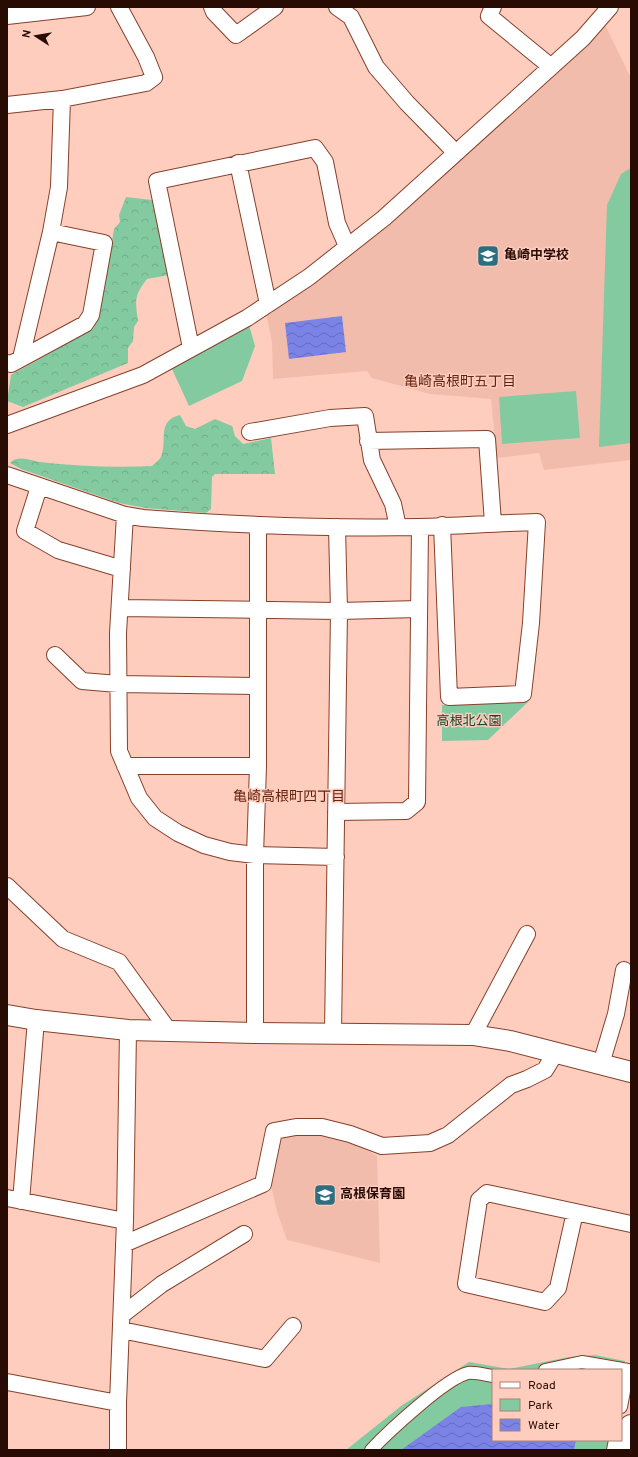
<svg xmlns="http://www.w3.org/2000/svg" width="638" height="1457" font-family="Overpass,'Noto Sans JP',sans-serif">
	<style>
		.built { fill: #f2bcac }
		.forest { fill: url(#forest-crowns) }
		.park { fill: #84caa1 }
		.water { fill: url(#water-waves) }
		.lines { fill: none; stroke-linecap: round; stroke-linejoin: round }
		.pedestrian-casing { stroke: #85402a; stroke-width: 14 }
		.minor-casing { stroke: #85402a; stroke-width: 18 }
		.tertiary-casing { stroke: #85402a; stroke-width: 22 }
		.secondary-casing { stroke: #85402a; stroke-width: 24 }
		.pedestrian { stroke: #fff; stroke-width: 12 }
		.minor { stroke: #fff; stroke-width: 16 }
		.tertiary { stroke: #fff; stroke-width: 20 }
		.secondary { stroke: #fff; stroke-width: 22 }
		.labels { text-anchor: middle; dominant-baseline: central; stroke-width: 3; stroke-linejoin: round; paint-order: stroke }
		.poi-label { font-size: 13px; font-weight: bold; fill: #280c04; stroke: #ffcdbe; text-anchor: start }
		.park-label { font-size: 13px; fill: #10442b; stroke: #ffcdbe }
		.neighbourhood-label { font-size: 14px; fill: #65230d; stroke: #ffcdbe }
	</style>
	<defs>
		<pattern id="forest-crowns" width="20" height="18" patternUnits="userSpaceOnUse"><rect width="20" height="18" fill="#84caa1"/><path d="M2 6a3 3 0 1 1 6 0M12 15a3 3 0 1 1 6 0" fill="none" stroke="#72ac89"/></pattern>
		<pattern id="water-waves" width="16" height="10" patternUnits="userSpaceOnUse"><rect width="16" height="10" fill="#7b83e6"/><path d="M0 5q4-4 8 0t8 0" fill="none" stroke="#656ab8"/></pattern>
	</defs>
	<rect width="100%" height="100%" fill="#ffcdbe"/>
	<!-- built -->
	<path class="built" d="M 604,23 L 631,78 L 631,460 L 544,470 L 539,453 L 497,458 L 491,399 L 430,394 L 372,378 L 367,371 L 273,379 L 272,342 L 266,313 Z
		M 331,1134 L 356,1144 L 377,1156 L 380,1263 L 287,1240 L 278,1215 L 268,1174 L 277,1135 Z"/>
	<!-- forest -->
	<path class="forest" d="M 126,197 L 152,200 L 169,275 L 147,279 C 134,296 135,300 138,321 L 134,327 L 133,341 L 128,348 L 128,363 L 23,407 L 7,401 L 11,375 L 93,329 L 99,317 L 114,229 L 120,222 L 119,215 Z
		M 180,415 L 186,426 L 195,429 L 215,419 L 232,426 L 235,436 L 243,444 L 271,438 L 275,474 L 215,474 L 212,477 L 211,509 L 206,513 L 146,508 L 119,503 L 21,469 L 10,463 C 17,455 29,460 39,462 C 76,466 115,468 152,466 C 154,464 159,460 161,457 C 168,440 156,421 180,415 Z"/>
	<!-- park -->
	<path class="park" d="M 631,168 L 631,443 L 599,447 L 607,205 L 621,174 Z
		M 249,325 L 255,346 L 242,381 L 189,406 L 172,369 Z
		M 576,391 L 580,438 L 502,444 L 499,397 Z
		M 528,702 L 488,740 L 442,741 L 442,705 Z
		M 595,1355 L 625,1361 L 621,1384 L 621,1370 L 493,1370 L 493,1440 L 611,1440 L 609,1450 L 346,1450 L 401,1406 L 469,1362 L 509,1369 L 569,1357 Z"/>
	<!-- water -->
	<path class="water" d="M 342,316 L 346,352 L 289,359 L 285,323 Z
		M 493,1404 L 493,1440 L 576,1440 L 574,1450 L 401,1450 L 461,1407 Z"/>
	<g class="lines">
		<!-- pedestrian casing -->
		<g class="pedestrian-casing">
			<path id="pedestrian" d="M 545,1370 L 582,1362 L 628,1370 L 621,1407
				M 371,1450 C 388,1432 446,1378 468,1373 C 475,1372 486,1375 493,1376
				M 613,1450 L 615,1440"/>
		</g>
		<!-- minor casing -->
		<g class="minor-casing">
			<path id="minor" d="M 212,7 L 214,12 L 236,35 L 275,7
				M 337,7 L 351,17 L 376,67 L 407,103 L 456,153
				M 493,7 L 489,16 L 550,66
				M 7,16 L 87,7
				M 7,105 L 62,99 L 146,83 L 154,77 L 146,57 L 119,7
				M 238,163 L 268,304
				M 191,348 L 157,181 L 315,148 L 325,162 L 337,223 L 347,246
				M 21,358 L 51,232
				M 7,363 L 11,364 L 85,324 L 91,315 L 104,243 L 51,232 L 59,187 L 62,99
				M 7,425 L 143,375 L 247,318 L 309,277 L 384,218 L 583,38 L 610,7
				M 250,432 L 330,418 L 365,416 L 372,460 L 393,504 L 398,527
				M 368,441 L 487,439 L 493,523
				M 7,475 L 125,515 L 143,518 C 235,525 327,529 419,527 C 458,526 498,523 537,522 L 531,623 L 523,694 L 449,697 L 442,525
				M 39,487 L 25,531 L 58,550 L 122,569
				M 125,515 L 118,633 L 119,751 L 139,798 L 155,818 L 178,833 L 204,845 L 230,852 L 255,855 L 336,857
				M 121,608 L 339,611 L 419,609
				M 55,655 L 82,681 L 118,684 L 258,686
				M 125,766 L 258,766
				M 336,812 L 406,811 L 417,802 L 420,527
				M 7,886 L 63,939 L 119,962 L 169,1031
				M 255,1033 L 255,855 L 258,766 L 258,526
				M 333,1033 L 339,611 L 337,527
				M 473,1035 L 527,934
				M 601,1064 L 616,1014 L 624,970
				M 7,1198 L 125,1221
				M 21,1201 L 36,1020
				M 575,1212 L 558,1288 L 545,1302 L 466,1284 L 479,1200 L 487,1193 L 631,1224
				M 124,1244 L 263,1184 L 274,1131 L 296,1127 L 322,1127 L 350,1134 L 382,1146 L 430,1143 L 448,1135 L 511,1085 L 527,1079 L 545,1070 L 556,1052
				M 122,1315 L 162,1284 L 244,1234
				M 121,1330 L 265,1359 L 293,1326
				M 7,1382 L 118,1403
				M 118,1450 L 118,1403 L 125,1221 L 128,1030"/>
		</g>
		<!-- tertiary casing -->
		<g class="tertiary-casing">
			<path id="tertiary" d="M 7,1015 L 36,1020 L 128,1030 L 255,1033 L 473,1035 L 510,1041 L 631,1072"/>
		</g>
		<!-- secondary casing -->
		<g class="secondary-casing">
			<path id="secondary" d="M 627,1450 L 631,1426"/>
		</g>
		<!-- pedestrian -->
		<use href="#pedestrian" class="pedestrian"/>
		<!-- minor -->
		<use href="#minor" class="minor"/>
		<!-- tertiary -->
		<use href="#tertiary" class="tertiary"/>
		<!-- secondary -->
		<use href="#secondary" class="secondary"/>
	</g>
	<!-- icons -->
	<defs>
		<g id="school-square" transform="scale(1.15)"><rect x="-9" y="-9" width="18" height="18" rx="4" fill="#2c6f81" stroke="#ffcdbe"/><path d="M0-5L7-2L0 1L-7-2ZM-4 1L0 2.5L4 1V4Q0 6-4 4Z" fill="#fff"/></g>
	</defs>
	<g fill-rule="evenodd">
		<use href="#school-square" x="488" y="256"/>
		<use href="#school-square" x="325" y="1195"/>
	</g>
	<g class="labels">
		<!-- poi labels -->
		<g class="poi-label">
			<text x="504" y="256">亀崎中学校</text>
			<text x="340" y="1195">高根保育園</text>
		</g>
		<!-- park labels -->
		<g class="park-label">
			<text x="469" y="722">高根北公園</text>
		</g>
		<!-- neighbourhood labels -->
		<g class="neighbourhood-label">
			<text x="460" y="382">亀崎高根町五丁目</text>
			<text x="289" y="797">亀崎高根町四丁目</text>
		</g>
	</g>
	<!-- border -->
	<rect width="638" height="1457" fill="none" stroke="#280c04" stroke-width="16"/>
	<!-- legend -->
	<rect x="492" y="1369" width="130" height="72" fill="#ffcdbe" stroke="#a98074"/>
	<rect x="500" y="1382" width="20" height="6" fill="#ffffff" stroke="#a98074"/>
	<text x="528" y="1389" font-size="12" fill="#280c04">Road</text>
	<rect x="500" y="1399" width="20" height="12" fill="#84caa1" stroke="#a98074"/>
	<text x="528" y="1409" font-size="12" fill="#280c04">Park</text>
	<rect x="500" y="1419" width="20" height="12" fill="url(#water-waves)" stroke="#a98074"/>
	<text x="528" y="1429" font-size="12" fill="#280c04">Water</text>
	<!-- north arrow -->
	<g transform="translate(36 36) rotate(282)" stroke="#ffcdbe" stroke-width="3" paint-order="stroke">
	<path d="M0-3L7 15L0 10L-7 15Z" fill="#280c04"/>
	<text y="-6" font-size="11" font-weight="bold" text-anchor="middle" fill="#280c04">N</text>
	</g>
</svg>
